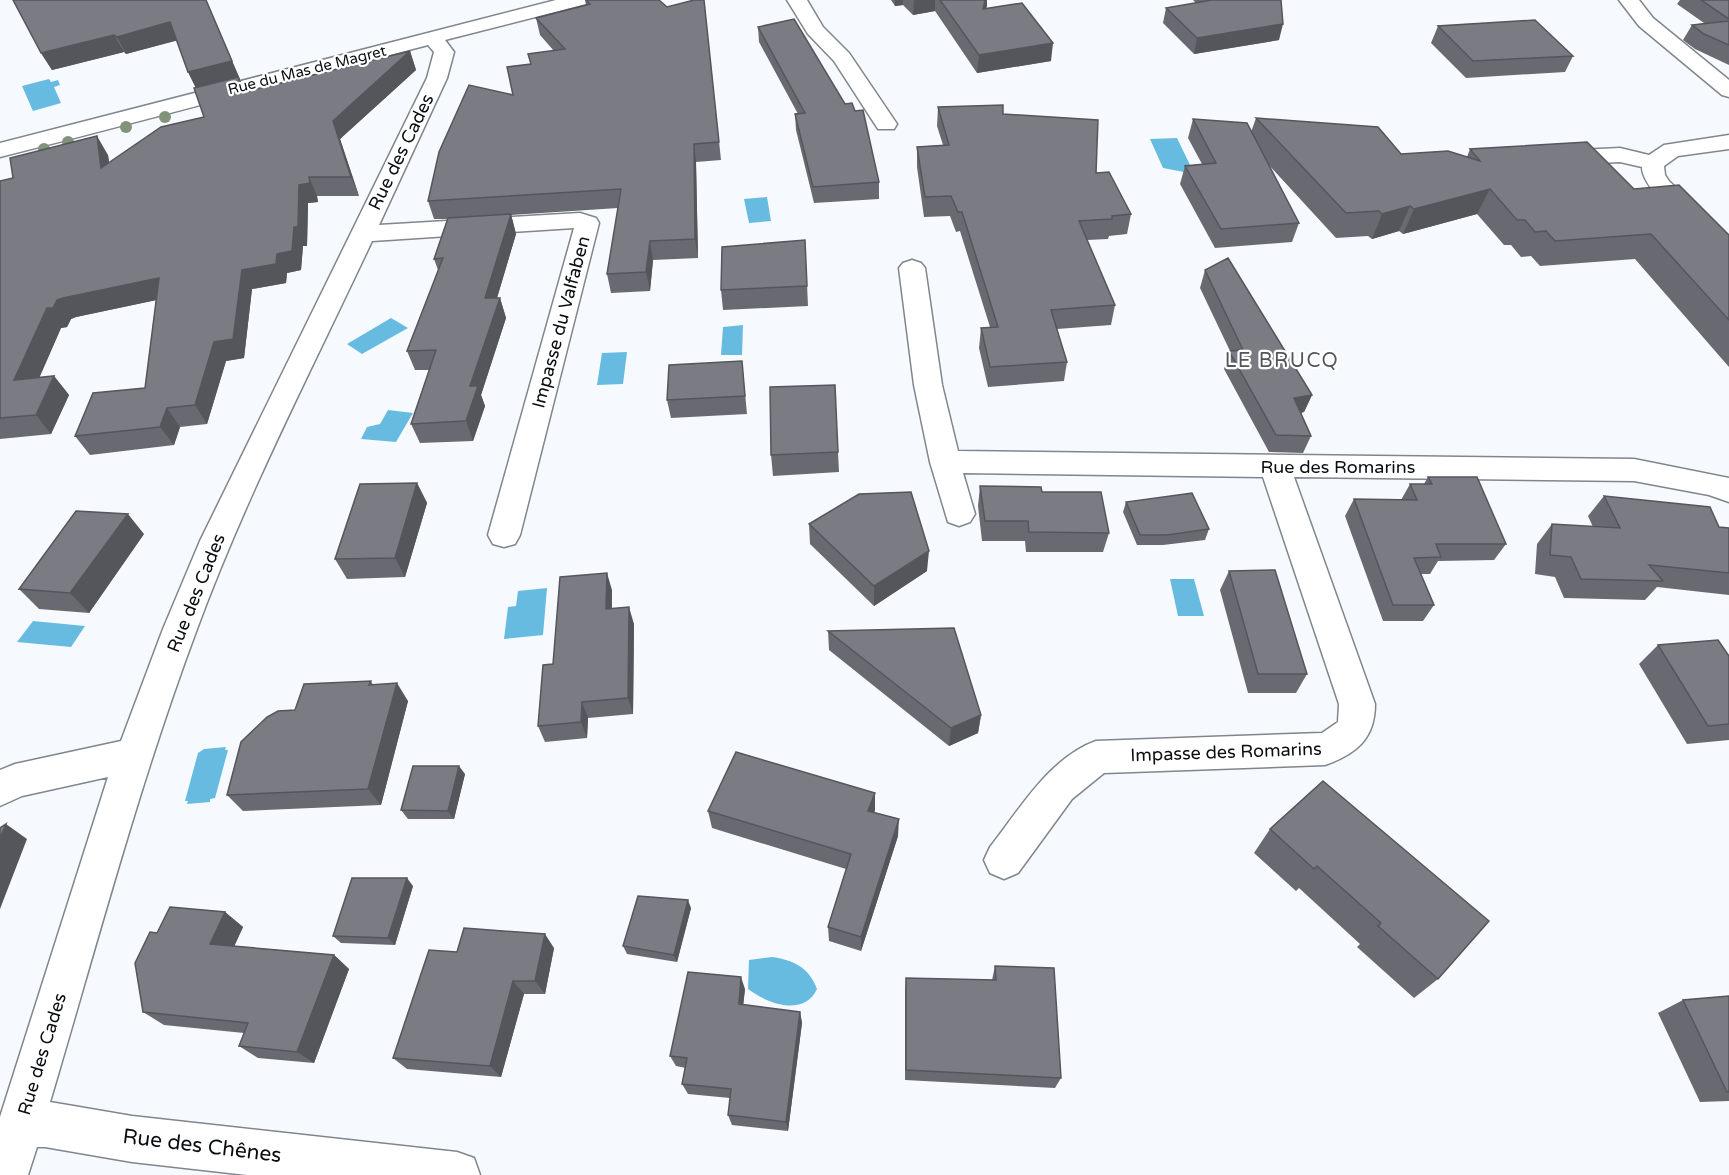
<svg xmlns="http://www.w3.org/2000/svg" width="1729" height="1175" font-family="'Varela Round',sans-serif">
	<style>
		.water { fill: #67bbe1 }
		.lines { fill: none; stroke-linecap: round; stroke-linejoin: round }
		.minor-casing { stroke: #7f868c; stroke-width: 3 }
		.minor { fill: #fff; fill-rule: evenodd }
		.tree { fill: #82937c }
		.wall { fill: #696a71 }
		.shaded-wall { fill: #55565c }
		.building { fill: #7a7b83; stroke: #55565c; stroke-width: 1.5 }
		.labels { text-anchor: middle; dominant-baseline: central; stroke-width: 4.5; stroke-linejoin: round; paint-order: stroke }
		.far-street-label { font-size: 15px; fill: #0a0d0f; stroke: #fff }
		.street-label { font-size: 18px; fill: #0a0d0f; stroke: #fff }
		.neighbourhood-label { font-size: 20px; letter-spacing: 1.5px; fill: #50565b; stroke: #fff }
		.near-street-label { font-size: 21px; fill: #0a0d0f; stroke: #fff }
	</style>
	<rect width="100%" height="100%" fill="#f6fafe"/>
	<!-- water -->
	<path class="water" d="M 49,79 L 51,82 L 58,80 L 60,85 L 54,87 L 61,103 L 33,111 L 22,86 Z
		M 1177,138 L 1191,167 L 1184,172 L 1163,168 L 1150,139 Z
		M 767,197 L 771,221 L 749,223 L 744,199 Z
		M 391,318 L 408,328 L 362,354 L 347,344 Z
		M 743,325 L 742,355 L 721,355 L 723,327 Z
		M 627,352 L 623,384 L 597,385 L 602,353 Z
		M 388,410 L 413,413 L 396,442 L 361,439 L 367,427 L 380,424 Z
		M 1170,579 L 1194,579 L 1204,616 L 1178,616 Z
		M 547,588 L 543,635 L 504,639 L 508,607 L 516,606 L 518,591 Z
		M 33,621 L 85,626 L 71,647 L 17,642 Z
		M 226,747 L 225,750 L 228,750 L 215,798 L 210,799 L 210,802 L 187,804 L 188,801 L 185,801 L 198,753 L 204,749 Z
		M 772,957 C 793,960 809,967 817,989 C 804,1017 768,1004 748,989 L 749,960 Z"/>
	<g class="lines">
		<!-- minor casing -->
		<g class="minor-casing">
			<path id="minor" d="M 556,0 L 589,0 L 586,4 L 445,40 L 454,52 L 447,78 L 379,225 L 580,213 L 596,218 L 599,223 L 520,535 L 515,544 L 504,547 L 493,544 L 488,535 L 574,228 L 372,241 C 312,369 246,496 197,629 C 139,784 97,944 50,1102 L 132,1116 L 457,1152 L 474,1158 L 480,1175 L 247,1175 L 132,1162 L 45,1147 L 37,1147 L 28,1175 L 0,1175 L 0,1117 L 108,777 L 22,796 L 0,806 L 0,770 L 15,764 L 121,741 L 163,629 L 200,541 L 427,78 L 434,52 L 428,45 C 285,82 143,121 0,157 L 0,143 Z
				M 787,0 L 807,0 L 823,27 L 849,53 L 897,124 L 894,129 L 878,129 L 834,61 L 808,34 Z
				M 1619,0 L 1639,0 L 1653,18 L 1729,80 L 1729,97 L 1722,95 L 1639,26 Z
				M 1729,135 L 1729,149 L 1678,156 L 1664,166 L 1665,175 L 1669,181 L 1729,240 L 1729,262 L 1720,259 C 1702,241 1641,190 1642,167 L 1620,162 L 1558,165 L 1550,163 L 1547,158 L 1550,153 L 1558,151 L 1620,148 L 1649,155 L 1664,145 Z
				M 912,260 L 921,263 L 925,268 L 942,385 L 958,451 L 1634,459 L 1729,478 L 1729,502 L 1709,495 L 1634,481 L 1294,477 L 1375,704 C 1375,739 1356,754 1325,765 L 1104,773 L 1072,799 L 1018,873 L 1004,879 L 990,873 L 984,860 L 990,847 C 1020,809 1049,758 1096,741 L 1322,733 L 1338,722 L 1339,704 L 1263,477 L 963,473 L 975,514 L 970,522 L 959,526 L 948,522 L 930,462 L 914,385 L 899,268 L 903,263 Z"/>
		</g>
		<!-- minor -->
		<use href="#minor" class="minor"/>
	</g>
	<!-- trees -->
	<g class="tree">
		<circle cx="165" cy="117" r="6"/>
		<circle cx="126" cy="127" r="6"/>
		<circle cx="68" cy="142" r="6"/>
		<circle cx="44" cy="149" r="6"/>
	</g>
	<!-- wall -->
	<path class="wall" d="M 206,0 L 245,92 L 410,51 L 416,70 L 340,139 L 359,196 L 317,196 L 318,202 L 308,203 L 307,246 L 303,246 L 301,270 L 287,273 L 286,283 L 252,289 L 244,358 L 226,361 L 207,424 L 180,427 L 174,445 L 90,455 L 75,436 L 145,388 L 156,300 L 76,317 L 71,319 L 67,327 L 61,328 L 39,378 L 54,376 L 69,395 L 51,434 L 0,439 L 0,181 L 108,155 L 109,163 L 204,117 L 196,88 L 188,72 L 177,40 L 126,54 L 124,52 L 52,70 L 41,53 Z
		M 585,0 L 667,7 L 704,0 L 721,160 L 696,162 L 698,258 L 653,260 L 650,291 L 611,293 L 607,274 L 618,208 L 511,215 L 516,234 L 497,298 L 500,298 L 506,318 L 481,395 L 485,406 L 473,441 L 420,443 L 411,424 L 429,370 L 415,370 L 407,351 L 438,270 L 434,259 L 448,219 L 434,219 L 428,201 L 513,95 L 530,64 L 554,51 L 540,35 L 536,18 L 586,5 Z
		M 891,0 L 987,0 L 986,8 L 1051,61 L 977,73 L 935,11 L 913,15 L 903,5 L 895,6 Z
		M 1193,0 L 1281,0 L 1279,40 L 1194,54 L 1163,23 L 1166,8 L 1196,3 Z
		M 1680,0 L 1729,0 L 1729,65 L 1695,49 L 1683,40 L 1692,25 L 1704,23 L 1677,4 Z
		M 1438,26 L 1573,56 L 1565,72 L 1466,78 L 1431,43 Z
		M 758,27 L 879,182 L 879,199 L 814,203 L 796,130 L 795,114 L 798,114 L 759,42 Z
		M 938,107 L 1003,114 L 1096,173 L 1131,214 L 1127,234 L 1109,236 L 1108,239 L 1087,240 L 1115,305 L 1111,325 L 1057,329 L 1067,362 L 1064,381 L 988,387 L 979,348 L 981,328 L 990,327 L 960,231 L 956,232 L 950,216 L 924,217 L 917,167 L 917,147 L 943,145 L 937,126 Z
		M 1256,118 L 1401,154 L 1467,157 L 1470,149 L 1634,189 L 1729,235 L 1729,367 L 1635,259 L 1540,266 L 1531,256 L 1521,257 L 1511,245 L 1504,245 L 1477,214 L 1403,234 L 1399,231 L 1372,239 L 1368,236 L 1336,238 L 1268,164 L 1299,223 L 1292,242 L 1215,248 L 1180,184 L 1185,166 L 1202,164 L 1188,138 L 1193,119 L 1251,132 Z
		M 805,240 L 808,306 L 723,310 L 721,290 Z
		M 1205,270 L 1312,395 L 1304,412 L 1301,413 L 1311,436 L 1303,453 L 1269,452 L 1224,369 L 1230,351 L 1200,288 Z
		M 742,361 L 747,414 L 671,418 L 667,400 Z
		M 838,452 L 839,472 L 773,476 L 771,455 Z
		M 1428,477 L 1506,544 L 1494,560 L 1438,561 L 1430,574 L 1421,574 L 1434,605 L 1423,621 L 1383,621 L 1345,516 L 1354,499 L 1401,500 L 1410,484 L 1424,484 Z
		M 417,483 L 427,503 L 405,577 L 347,579 L 335,559 Z
		M 980,486 L 1042,492 L 1109,533 L 1103,552 L 1026,552 L 1025,541 L 982,541 L 978,506 Z
		M 1604,496 L 1719,527 L 1729,528 L 1729,595 L 1657,587 L 1645,600 L 1564,598 L 1555,577 L 1535,574 L 1537,544 L 1552,524 L 1593,527 L 1588,516 Z
		M 1126,502 L 1209,529 L 1205,540 L 1163,545 L 1137,545 L 1123,512 Z
		M 809,524 L 927,571 L 874,606 L 810,544 Z
		M 144,534 L 89,613 L 39,609 L 19,589 Z
		M 1229,571 L 1307,674 L 1296,693 L 1248,693 L 1220,590 Z
		M 612,590 L 612,608 L 634,624 L 633,714 L 588,718 L 587,738 L 545,742 L 538,726 L 553,664 Z
		M 828,631 L 981,715 L 978,733 L 949,746 L 829,650 Z
		M 1658,645 L 1729,656 L 1729,740 L 1687,744 L 1639,664 Z
		M 371,681 L 373,685 L 408,701 L 381,805 L 243,811 L 227,795 L 295,710 Z
		M 465,774 L 454,819 L 408,819 L 401,810 Z
		M 1323,781 L 1438,979 L 1414,998 L 1357,947 L 1360,944 L 1299,888 L 1296,891 L 1254,853 L 1270,829 Z
		M 875,793 L 875,810 L 874,813 L 898,836 L 861,951 L 829,941 L 828,927 L 846,869 L 712,828 L 708,811 Z
		M 413,886 L 395,945 L 341,943 L 333,936 Z
		M 691,908 L 677,962 L 627,954 L 623,946 Z
		M 225,912 L 243,927 L 234,946 L 334,955 L 349,969 L 314,1063 L 258,1058 L 239,1046 L 244,1033 L 164,1025 L 143,1012 L 157,933 Z
		M 554,948 L 545,994 L 524,994 L 501,1077 L 407,1069 L 393,1058 L 457,952 Z
		M 995,966 L 1061,1078 L 1055,1088 L 905,1080 L 905,990 L 906,978 L 992,980 Z
		M 745,989 L 743,1005 L 800,1012 L 802,1023 L 788,1131 L 732,1125 L 728,1115 L 730,1098 L 688,1094 L 682,1084 L 686,1068 L 676,1066 L 670,1056 Z
		M 1729,996 L 1729,1101 L 1700,1102 L 1658,1013 L 1683,1000 Z"/>
	<!-- shaded-wall -->
	<path class="shaded-wall" d="M 206,0 L 240,79 L 197,90 L 188,72 Z
		M 895,0 L 903,0 L 903,5 L 895,6 Z
		M 914,0 L 935,0 L 935,11 L 913,15 Z
		M 985,0 L 987,0 L 987,6 L 982,26 L 983,9 Z
		M 170,22 L 179,40 L 126,54 L 117,37 Z
		M 1283,24 L 1279,40 L 1194,54 L 1197,38 Z
		M 114,35 L 124,52 L 52,70 L 41,53 Z
		M 1053,43 L 1051,61 L 977,73 L 979,55 Z
		M 410,51 L 416,70 L 340,139 L 359,196 L 351,177 L 333,121 Z
		M 97,136 L 108,155 L 113,187 L 101,168 Z
		M 694,144 L 696,162 L 698,258 L 695,239 Z
		M 309,177 L 317,196 L 318,202 L 308,203 L 307,246 L 303,246 L 301,270 L 287,273 L 286,283 L 252,289 L 244,358 L 226,361 L 207,424 L 195,405 L 214,342 L 242,270 L 277,254 L 299,185 Z
		M 1490,189 L 1477,214 L 1403,234 L 1414,209 Z
		M 1410,206 L 1399,231 L 1372,239 L 1382,214 Z
		M 511,214 L 516,234 L 491,318 L 485,298 Z
		M 650,241 L 653,260 L 650,291 L 646,272 Z
		M 159,278 L 171,297 L 76,317 L 71,319 L 67,327 L 61,328 L 30,399 L 14,380 L 47,308 L 57,300 L 63,298 Z
		M 500,298 L 506,318 L 481,395 L 485,406 L 473,441 L 466,421 L 470,386 Z
		M 54,376 L 69,395 L 51,434 L 36,415 Z
		M 1312,395 L 1304,412 L 1287,415 L 1294,398 Z
		M 167,408 L 180,427 L 174,445 L 160,427 Z
		M 417,483 L 427,503 L 405,577 L 395,558 Z
		M 128,514 L 144,534 L 89,613 L 70,593 Z
		M 929,551 L 927,571 L 874,606 L 874,586 Z
		M 607,573 L 612,590 L 611,626 L 606,609 Z
		M 629,607 L 634,624 L 633,714 L 628,698 Z
		M 397,683 L 408,701 L 381,805 L 368,789 Z
		M 582,702 L 588,718 L 587,738 L 581,722 Z
		M 981,715 L 978,733 L 949,746 L 951,728 Z
		M 459,766 L 465,774 L 454,819 L 448,811 Z
		M 875,793 L 875,810 L 867,827 L 868,811 Z
		M 899,819 L 898,836 L 861,951 L 861,937 Z
		M 6,824 L 27,839 L 0,909 L 0,839 Z
		M 407,878 L 413,886 L 395,945 L 388,938 Z
		M 688,900 L 691,908 L 677,962 L 674,955 Z
		M 225,912 L 243,927 L 229,958 L 210,944 Z
		M 545,934 L 554,948 L 545,994 L 535,981 Z
		M 334,955 L 349,969 L 314,1063 L 297,1052 Z
		M 741,977 L 745,989 L 742,1016 L 739,1004 Z
		M 513,981 L 524,994 L 501,1077 L 490,1066 Z
		M 800,1012 L 802,1023 L 788,1131 L 786,1122 Z"/>
	<!-- building -->
	<path class="building" d="M 13,0 L 206,0 L 232,61 L 188,72 L 170,22 L 117,37 L 114,35 L 41,53 Z
		M 586,0 L 659,0 L 667,7 L 694,0 L 704,0 L 719,142 L 694,144 L 695,239 L 650,241 L 646,272 L 607,274 L 621,189 L 428,201 L 439,152 L 469,85 L 513,95 L 507,67 L 531,64 L 528,54 L 565,49 L 536,18 L 590,4 Z
		M 940,0 L 985,0 L 983,9 L 1022,3 L 1053,43 L 979,55 Z
		M 1212,0 L 1281,0 L 1283,24 L 1197,38 L 1166,8 Z
		M 1701,0 L 1729,0 L 1729,19 Z
		M 794,19 L 845,104 L 852,103 L 855,111 L 863,110 L 879,182 L 813,187 L 795,114 L 805,113 L 758,27 Z
		M 1535,20 L 1573,56 L 1473,61 L 1438,26 Z
		M 1729,21 L 1729,45 L 1704,34 L 1692,25 Z
		M 410,51 L 333,121 L 351,177 L 309,177 L 310,183 L 299,185 L 298,227 L 294,227 L 292,251 L 277,254 L 276,264 L 242,270 L 233,339 L 214,342 L 195,405 L 167,408 L 160,427 L 75,436 L 93,393 L 145,388 L 159,278 L 63,298 L 57,300 L 53,308 L 47,308 L 14,380 L 54,376 L 36,415 L 0,418 L 0,181 L 13,178 L 10,158 L 97,136 L 101,168 L 161,127 L 204,117 L 194,88 L 238,77 L 244,92 Z
		M 1003,105 L 1003,114 L 1098,120 L 1096,173 L 1109,172 L 1131,214 L 1112,216 L 1112,219 L 1079,221 L 1115,305 L 1051,310 L 1067,362 L 990,367 L 981,328 L 998,327 L 962,212 L 958,212 L 951,196 L 925,197 L 917,147 L 949,145 L 938,107 Z
		M 1256,118 L 1378,127 L 1401,154 L 1448,151 L 1480,161 L 1470,149 L 1587,142 L 1634,189 L 1679,185 L 1729,235 L 1729,320 L 1651,234 L 1555,241 L 1546,231 L 1535,232 L 1525,220 L 1517,220 L 1490,189 L 1414,209 L 1410,206 L 1382,214 L 1379,211 L 1346,213 Z
		M 1193,119 L 1247,123 L 1299,223 L 1221,229 L 1185,166 L 1216,163 Z
		M 511,214 L 485,298 L 500,298 L 470,386 L 478,386 L 466,421 L 411,424 L 436,350 L 407,351 L 443,258 L 434,259 L 448,218 Z
		M 805,240 L 807,286 L 721,290 L 722,247 Z
		M 1228,258 L 1312,395 L 1294,398 L 1311,436 L 1276,435 L 1229,351 L 1243,350 L 1205,270 Z
		M 742,361 L 745,396 L 667,400 L 669,365 Z
		M 835,385 L 838,452 L 771,455 L 770,387 Z
		M 1428,477 L 1477,477 L 1506,544 L 1436,544 L 1441,557 L 1414,558 L 1434,605 L 1393,605 L 1354,499 L 1417,500 L 1410,484 L 1432,484 Z
		M 417,483 L 395,558 L 335,559 L 360,484 Z
		M 980,486 L 1041,487 L 1042,492 L 1101,492 L 1109,533 L 1029,532 L 1028,521 L 985,521 Z
		M 911,492 L 929,551 L 874,586 L 809,524 L 859,494 Z
		M 1192,493 L 1209,529 L 1167,535 L 1140,535 L 1126,502 Z
		M 1604,496 L 1710,507 L 1719,527 L 1729,528 L 1729,573 L 1649,565 L 1663,581 L 1581,579 L 1571,557 L 1550,555 L 1552,524 L 1620,528 Z
		M 76,511 L 128,514 L 70,593 L 19,589 Z
		M 1275,570 L 1307,674 L 1258,674 L 1229,571 Z
		M 607,573 L 606,609 L 629,607 L 628,698 L 582,702 L 581,722 L 538,726 L 543,665 L 553,664 L 560,577 Z
		M 954,628 L 981,715 L 951,728 L 828,631 Z
		M 1718,640 L 1729,656 L 1729,724 L 1708,726 L 1658,645 Z
		M 371,681 L 369,685 L 397,683 L 368,789 L 227,795 L 241,742 L 267,717 L 278,711 L 295,710 L 304,684 Z
		M 736,752 L 875,793 L 868,811 L 899,819 L 861,937 L 828,927 L 851,854 L 708,811 Z
		M 413,766 L 459,766 L 448,811 L 401,810 Z
		M 1323,781 L 1489,921 L 1438,979 L 1378,926 L 1381,923 L 1317,866 L 1314,869 L 1270,829 Z
		M 6,824 L 0,839 L 0,828 Z
		M 352,878 L 407,878 L 388,938 L 333,936 Z
		M 638,896 L 688,900 L 674,955 L 623,946 Z
		M 170,907 L 225,912 L 210,944 L 334,955 L 297,1052 L 239,1046 L 248,1023 L 143,1012 L 135,963 L 150,932 L 157,933 Z
		M 464,928 L 545,934 L 535,981 L 513,981 L 490,1066 L 393,1058 L 429,950 L 457,952 Z
		M 995,966 L 1054,968 L 1061,1078 L 906,1070 L 906,978 L 996,980 Z
		M 688,972 L 741,977 L 739,1004 L 800,1012 L 786,1122 L 728,1115 L 731,1089 L 682,1084 L 687,1058 L 670,1056 Z
		M 1729,996 L 1729,1092 L 1727,1092 L 1683,1000 Z"/>
	<g class="labels">
		<!-- far-street labels -->
		<g class="far-street-label">
			<text transform="translate(307 70) rotate(-14)">Rue du Mas de Magret</text>
		</g>
		<!-- street labels -->
		<g class="street-label">
			<text transform="translate(401 152) rotate(-64)">Rue des Cades</text>
			<text transform="translate(561 322) rotate(-75)">Impasse du Valfaben</text>
			<text x="1338" y="467">Rue des Romarins</text>
			<text transform="translate(196 593) rotate(-68)">Rue des Cades</text>
			<text transform="translate(1226 752) rotate(-2)">Impasse des Romarins</text>
			<text transform="translate(42 1054) rotate(-73)">Rue des Cades</text>
		</g>
		<!-- neighbourhood labels -->
		<g class="neighbourhood-label">
			<text x="1282" y="361">LE BRUCQ</text>
		</g>
		<!-- near-street labels -->
		<g class="near-street-label">
			<text transform="translate(202 1146) rotate(7)">Rue des Chênes</text>
		</g>
	</g>
</svg>
